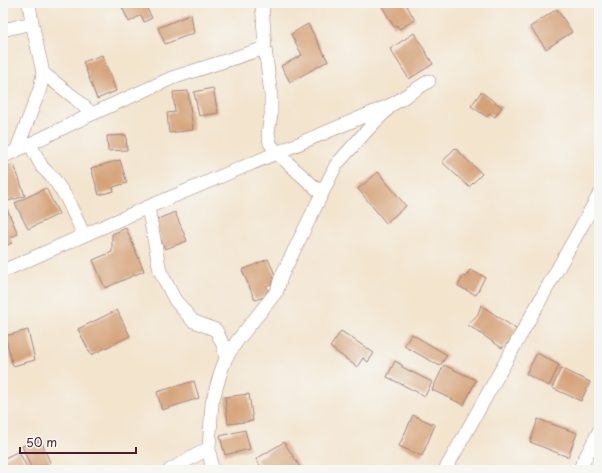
<svg xmlns="http://www.w3.org/2000/svg" width="602" height="473" font-family="'Playpen Sans',sans-serif">
	<style>
		.building { fill: #d6a379 }
		.lines { fill: none; stroke-linecap: round; stroke-linejoin: round }
		.street-casing { stroke: #9e827c; stroke-width: 14 }
		.street { stroke: #fff; stroke-width: 13 }
	</style>
	<rect width="100%" height="100%" fill="#f6f6f2"/>
	<filter id="ink" filterUnits="userSpaceOnUse"><feTurbulence type="fractalNoise" baseFrequency=".025" numOctaves="2"/><feDisplacementMap in="SourceGraphic" scale="8" xChannelSelector="R" yChannelSelector="G"/><feConvolveMatrix kernelMatrix="1 2 1 2 8 2 1 2 1" color-interpolation-filters="sRGB"/></filter>
	<filter id="wash" filterUnits="userSpaceOnUse"><feTurbulence type="fractalNoise" baseFrequency=".012" numOctaves="4" result="noise"/><feDisplacementMap in="SourceGraphic" scale="16" xChannelSelector="R" yChannelSelector="G"/><feGaussianBlur stdDeviation="0.9" result="paint"/><feColorMatrix in="noise" values="0 0 0 0 0 0 0 0 0 0 0 0 0 0 0 0 0 1.4 0 .05"/><feComposite in="paint" operator="in"/></filter>
	<g filter="url(#wash)">
		<rect width="100%" height="100%" fill="#f3e4ce"/>
		<g id="blocks">
			<!-- building -->
			<path class="building" d="M 129,3 L 144,3 L 152,18 L 144,22 L 141,15 L 129,22 L 122,7 Z
				M 380,3 L 405,3 L 415,20 L 399,29 L 397,25 L 394,27 Z
				M 557,9 L 572,32 L 546,49 L 530,27 Z
				M 191,14 L 194,33 L 165,44 L 158,28 Z
				M 308,24 L 328,61 L 290,82 L 281,66 L 302,55 L 291,34 Z
				M 414,33 L 433,64 L 409,79 L 390,49 Z
				M 102,55 L 116,91 L 97,99 L 83,62 Z
				M 213,88 L 218,113 L 199,116 L 194,92 Z
				M 188,91 L 193,130 L 169,133 L 167,113 L 175,112 L 173,92 Z
				M 481,92 L 502,107 L 495,117 L 490,113 L 487,117 L 471,106 Z
				M 126,135 L 127,150 L 108,151 L 107,136 Z
				M 455,148 L 482,174 L 469,187 L 442,162 Z
				M 120,160 L 127,183 L 113,187 L 114,191 L 99,195 L 91,168 Z
				M 14,164 L 25,196 L 5,202 L 3,196 L 3,168 Z
				M 378,172 L 406,206 L 386,223 L 358,189 Z
				M 46,188 L 59,214 L 28,229 L 15,203 Z
				M 7,209 L 18,234 L 10,238 L 12,243 L 3,247 L 3,211 Z
				M 175,212 L 187,241 L 165,249 L 153,221 Z
				M 126,228 L 144,271 L 105,288 L 93,260 L 112,252 L 112,234 Z
				M 268,259 L 278,281 L 266,286 L 270,295 L 255,300 L 242,270 Z
				M 470,270 L 485,277 L 476,295 L 458,286 L 463,276 L 466,277 Z
				M 481,305 L 516,329 L 512,339 L 502,348 L 468,325 L 478,314 Z
				M 117,310 L 130,336 L 91,355 L 78,329 Z
				M 28,330 L 35,360 L 13,366 L 5,336 Z
				M 341,331 L 374,353 L 368,362 L 363,358 L 357,367 L 330,347 Z
				M 412,334 L 447,355 L 440,366 L 404,346 Z
				M 537,353 L 559,365 L 549,386 L 526,374 Z
				M 395,361 L 402,365 L 402,367 L 432,382 L 425,396 L 387,377 Z
				M 444,365 L 476,380 L 464,405 L 432,390 Z
				M 561,368 L 590,382 L 581,401 L 552,388 Z
				M 194,381 L 199,398 L 162,410 L 157,392 Z
				M 249,394 L 253,421 L 228,424 L 225,397 Z
				M 413,415 L 435,425 L 422,456 L 399,446 Z
				M 538,419 L 577,433 L 568,457 L 530,442 Z
				M 245,430 L 250,449 L 225,455 L 220,436 Z
				M 41,440 L 53,470 L 32,470 L 22,446 Z
				M 284,442 L 302,470 L 263,470 L 256,459 Z
				M 19,451 L 28,470 L 3,470 L 3,459 Z"/>
		</g>
	</g>
	<g filter="url(#ink)">
		<use href="#blocks" fill-opacity="0" stroke="#9e827c" stroke-width="1"/>
		<g class="lines">
			<!-- street casing -->
			<g class="street-casing">
				<path id="street" d="M 262,3 L 265,48 L 271,95 L 271,115 L 268,133 L 270,143 L 276,152 L 322,194
					M 3,30 L 32,23
					M 43,73 L 75,98 L 92,114
					M 30,144 L 42,167 L 53,178 L 66,197 L 84,235
					M 16,151 L 40,89 L 43,73 L 32,23 L 29,3
					M 3,157 L 92,114 L 172,78 L 265,48
					M 148,207 L 160,271 L 175,300 L 193,321 L 216,330 L 223,345 L 226,358
					M 3,271 L 148,207 L 393,104 L 429,81
					M 170,470 L 209,448
					M 212,470 L 209,448 L 212,403 L 221,371 L 226,358 L 237,341 L 277,291 L 281,277 L 336,165 L 370,127 L 388,109
					M 445,470 L 599,195
					M 579,470 L 599,431"/>
			</g>
			<!-- street -->
			<use href="#street" class="street"/>
		</g>
	</g>
	<!-- margin -->
	<rect width="602" height="473" fill="none" stroke="#f6f6f2" stroke-width="16"/>
	<!-- scale -->
	<path d="M20 447v6h116v-6" fill="none" stroke="#4a1f2b" stroke-width="2"/>
	<text x="26" y="447" font-size="12" fill="#4a1f2b" stroke="#f6f6f2" stroke-width="3" paint-order="stroke">50 m</text>
</svg>
